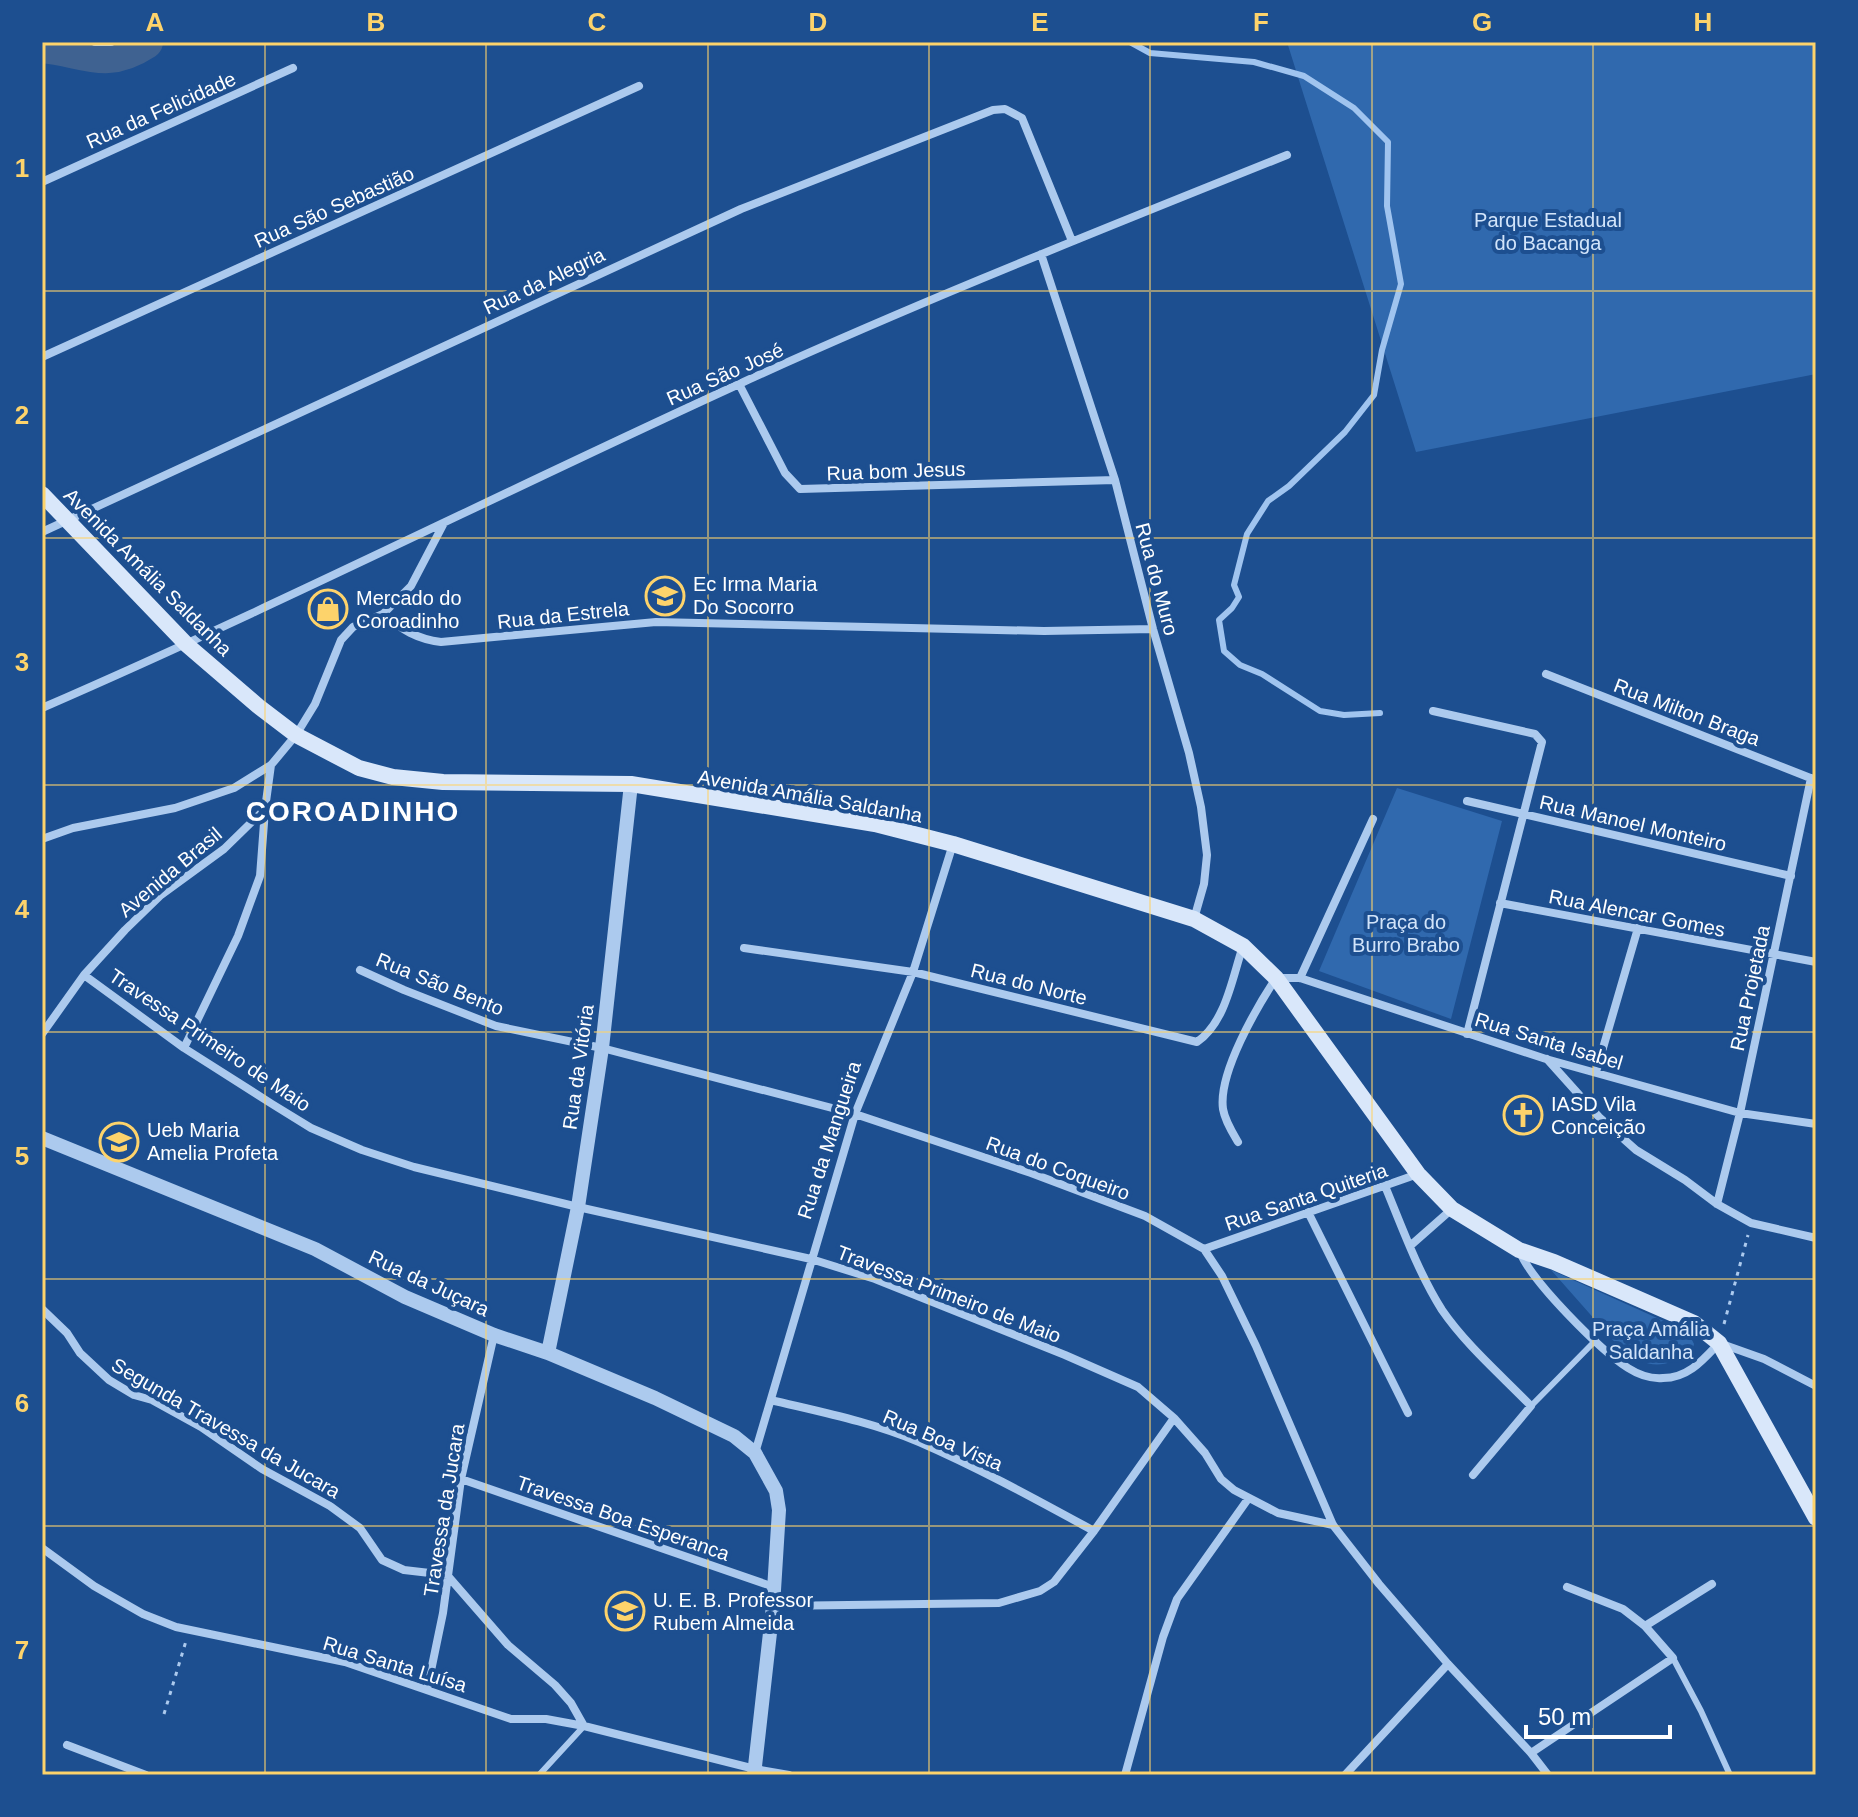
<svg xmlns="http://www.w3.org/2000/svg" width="1858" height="1817" font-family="Helvetica,sans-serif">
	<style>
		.green { fill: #3069ae }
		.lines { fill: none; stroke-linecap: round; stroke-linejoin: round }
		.stream { stroke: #a0c4ef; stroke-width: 6 }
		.river { stroke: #3f6291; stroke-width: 34 }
		.path { stroke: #accaee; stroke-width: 3; stroke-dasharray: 4 6; stroke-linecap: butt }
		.service { stroke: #accaee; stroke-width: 6 }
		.minor { stroke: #accaee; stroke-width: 8 }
		.tertiary { stroke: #accaee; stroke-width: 14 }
		.secondary { stroke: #d9e7fa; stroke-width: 16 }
		.grid { fill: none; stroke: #fdd36b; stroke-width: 2; stroke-opacity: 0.55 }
		.labels { text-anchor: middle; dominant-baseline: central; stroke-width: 8; stroke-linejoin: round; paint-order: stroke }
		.street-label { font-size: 20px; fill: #fff; stroke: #1d4f90 }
		.park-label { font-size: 20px; fill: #d2e4fa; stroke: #1d4f90 }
		.poi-label { font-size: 20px; fill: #fff; stroke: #1d4f90; text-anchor: start }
		.district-label { font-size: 28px; font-weight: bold; letter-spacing: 2px; fill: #fff; stroke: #1d4f90 }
		.neatline { fill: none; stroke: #fdd36b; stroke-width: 3 }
		.grid-label { font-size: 26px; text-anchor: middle; font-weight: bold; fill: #fdd36b }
	</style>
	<rect width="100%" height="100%" fill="#1d4f90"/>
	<!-- green -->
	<path class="green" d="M 1287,42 L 1816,42 L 1816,374 L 1416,452 Z
		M 1397,788 L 1502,821 L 1451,1019 L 1319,971 Z
		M 1551,1270 L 1688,1332 L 1694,1344 L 1692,1353 C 1661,1369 1648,1369 1620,1348 Z"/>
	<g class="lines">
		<!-- stream -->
		<path class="stream" d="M 1130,42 L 1150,53 L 1254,62 L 1304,76 L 1354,108 L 1388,142 L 1387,206 L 1401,284 L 1382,350 L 1374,395 L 1345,432 L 1289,486 L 1268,501 L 1247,534 L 1234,585 L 1239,597 L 1232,608 L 1219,620 L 1224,651 L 1240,665 L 1262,674 L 1320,711 L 1344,715 L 1380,713"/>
		<!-- river -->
		<path class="river" d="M 42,46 C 85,50 105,69 146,42"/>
		<!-- path -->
		<path class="path" d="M 1724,1324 L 1748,1235
			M 164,1714 L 186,1641"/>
		<!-- service -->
		<path class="service" d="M 1531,1406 L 1596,1340
			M 1673,1658 L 1701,1711 L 1730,1775
			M 539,1775 L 584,1726"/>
		<!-- minor -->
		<path class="minor" d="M 95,42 L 111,42
			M 42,182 L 293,68
			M 1041,254 L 1115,480 L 1153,629 L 1189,753 L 1201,807 L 1207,855 L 1204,884 L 1194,919
			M 42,357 L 639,86
			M 739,384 L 785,473 L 800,489 L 1115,480
			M 42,532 L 741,209 L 993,110 L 1005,109 L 1022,118 L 1072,241
			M 383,614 C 402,630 417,639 441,642 L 656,622 L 1044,631 L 1153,629
			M 1546,674 L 1813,779
			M 42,708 C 277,606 505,491 737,385 C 918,302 1103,229 1287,155
			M 1433,711 L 1535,734 L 1542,742 L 1467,1034
			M 1467,801 L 1791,876
			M 42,839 L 73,828 L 175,808 L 234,788 L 271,765 L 296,735 L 315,704 L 341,640 L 353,627 L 383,614 L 411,586 L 444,523
			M 1500,903 L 1816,962
			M 744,948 L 913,972 L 1197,1042 C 1226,1022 1232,978 1243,946
			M 360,970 L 404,990 L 496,1026 L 602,1048 L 855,1114 L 1031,1173 L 1145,1216 L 1204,1249 L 1222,1276 L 1256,1346 L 1333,1525 L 1379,1584 L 1448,1664 L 1531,1753 L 1548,1775
			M 84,975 L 184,1048 L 272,1104 L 311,1128 L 362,1150 L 414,1167 L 578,1207 L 811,1259 L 875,1279 L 1065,1355 L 1138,1387 L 1174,1418 L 1205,1453 L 1221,1479 L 1234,1490 L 1278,1513 L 1333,1525
			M 1300,978 L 1373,819
			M 42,1034 L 84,975 L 125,930 L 161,895 L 224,849 L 265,809 L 271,765
			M 184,1048 L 238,936 L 260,876 L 265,810
			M 1547,1059 L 1599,1117 L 1636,1150 L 1685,1180 L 1717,1204 L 1751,1223 L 1816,1238
			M 1596,1072 L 1638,928
			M 1238,1142 C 1232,1132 1225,1121 1223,1109 C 1218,1073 1257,1007 1276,978 L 1300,978 L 1546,1059 L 1740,1113 L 1816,1124
			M 1385,1186 C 1402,1227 1418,1272 1442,1310 C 1466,1345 1501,1375 1531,1406 L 1473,1475
			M 1717,1204 L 1740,1113 L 1811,778
			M 1308,1212 L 1408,1413
			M 1410,1246 L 1452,1209
			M 1204,1249 L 1418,1174
			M 1520,1252 C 1532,1282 1600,1350 1628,1368 C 1639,1375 1651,1379 1663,1378 C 1688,1378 1703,1360 1719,1343 L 1764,1359 L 1816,1386
			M 42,1309 L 67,1333 L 80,1353 L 109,1380 L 134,1395 L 152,1400 L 201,1427 L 262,1469 L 330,1506 L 360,1528 L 382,1560 L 404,1570 L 447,1575 L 508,1645 L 555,1685 L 571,1703 L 584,1726
			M 771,1400 C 821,1412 872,1422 919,1442 C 979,1468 1037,1500 1094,1531
			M 755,1453 L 855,1114 L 913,972 L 953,844
			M 461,1479 L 774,1587
			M 42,1548 L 94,1586 L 143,1614 L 176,1627 L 345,1662 L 511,1719 L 546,1719 L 584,1726 L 755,1769 L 789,1775
			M 773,1606 L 999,1603 L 1040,1591 L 1054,1582 L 1094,1531 L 1174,1418
			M 1645,1626 L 1712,1584
			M 427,1690 L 443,1613 L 461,1479 L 494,1335
			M 67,1745 L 146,1775
			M 1531,1753 L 1673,1658 L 1645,1626 L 1623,1609 L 1567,1587
			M 1125,1775 L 1163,1637 L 1177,1599 L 1248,1499
			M 1345,1775 L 1448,1664"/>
		<!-- tertiary -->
		<path class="tertiary" d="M 42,1138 L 315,1249 L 405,1297 L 494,1335 L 548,1353 L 655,1398 L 734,1436 L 755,1453 L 776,1491 L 779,1510 L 773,1606 L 754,1775
			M 548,1353 L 578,1207 L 602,1048 L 631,784"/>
		<!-- secondary -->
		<path class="secondary" d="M 42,494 L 187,645 L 258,706 L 296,735 L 359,768 L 393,777 L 443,782 L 631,784 L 875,824 L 953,844 L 1194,919 L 1243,946 L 1276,978 L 1418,1174 L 1452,1209 L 1519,1250 L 1554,1262 L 1694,1323 L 1719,1343 L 1816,1518"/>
	</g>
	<!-- grid -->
	<path class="grid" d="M 265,42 L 265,1775M 486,42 L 486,1775M 708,42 L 708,1775M 929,42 L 929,1775M 1150,42 L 1150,1775M 1372,42 L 1372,1775M 1593,42 L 1593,1775M 42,291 L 1816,291M 42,538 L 1816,538M 42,785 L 1816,785M 42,1032 L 1816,1032M 42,1279 L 1816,1279M 42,1526 L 1816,1526"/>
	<!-- icons -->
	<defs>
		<g id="school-ring" transform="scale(2)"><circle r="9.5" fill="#1d4f90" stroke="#fdd36b" stroke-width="1.5"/><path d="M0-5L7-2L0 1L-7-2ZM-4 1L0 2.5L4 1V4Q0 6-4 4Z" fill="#fdd36b"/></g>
		<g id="shop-ring" transform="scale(2)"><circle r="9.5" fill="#1d4f90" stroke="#fdd36b" stroke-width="1.5"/><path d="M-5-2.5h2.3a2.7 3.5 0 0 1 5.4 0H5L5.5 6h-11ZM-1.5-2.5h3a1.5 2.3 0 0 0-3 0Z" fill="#fdd36b"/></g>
		<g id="church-ring" transform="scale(2)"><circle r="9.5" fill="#1d4f90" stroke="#fdd36b" stroke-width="1.5"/><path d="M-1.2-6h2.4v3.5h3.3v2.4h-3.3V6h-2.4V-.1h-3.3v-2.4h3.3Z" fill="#fdd36b"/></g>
	</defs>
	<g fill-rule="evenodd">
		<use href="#school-ring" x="665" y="596"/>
		<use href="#shop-ring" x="328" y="609"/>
		<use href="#church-ring" x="1523" y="1115"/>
		<use href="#school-ring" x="119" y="1142"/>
		<use href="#school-ring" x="625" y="1611"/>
	</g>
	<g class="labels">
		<!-- street labels -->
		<g class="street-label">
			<text transform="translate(161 110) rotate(-24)">Rua da Felicidade</text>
			<text transform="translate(334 207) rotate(-24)">Rua São Sebastião</text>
			<text transform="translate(544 281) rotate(-25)">Rua da Alegria</text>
			<text transform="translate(725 374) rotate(-24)">Rua São José</text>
			<text transform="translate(896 471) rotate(-2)">Rua bom Jesus</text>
			<text transform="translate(148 572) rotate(45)">Avenida Amália Saldanha</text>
			<text transform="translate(1157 579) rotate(75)">Rua do Muro</text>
			<text transform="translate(563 615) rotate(-6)">Rua da Estrela</text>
			<text transform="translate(1687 712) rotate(21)">Rua Milton Braga</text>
			<text transform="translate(810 796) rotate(10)">Avenida Amália Saldanha</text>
			<text transform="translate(1633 823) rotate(13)">Rua Manoel Monteiro</text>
			<text transform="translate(170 872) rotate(-40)">Avenida Brasil</text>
			<text transform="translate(1637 913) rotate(11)">Rua Alencar Gomes</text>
			<text transform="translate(440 984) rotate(22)">Rua São Bento</text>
			<text transform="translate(1029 984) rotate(14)">Rua do Norte</text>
			<text transform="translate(1750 988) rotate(-78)">Rua Projetada</text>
			<text transform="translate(210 1040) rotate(34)">Travessa Primeiro de Maio</text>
			<text transform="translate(1549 1041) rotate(17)">Rua Santa Isabel</text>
			<text transform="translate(578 1067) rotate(-82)">Rua da Vitória</text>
			<text transform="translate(829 1140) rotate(-72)">Rua da Mangueira</text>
			<text transform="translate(1058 1168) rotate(20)">Rua do Coqueiro</text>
			<text transform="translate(1306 1197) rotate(-19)">Rua Santa Quiteria</text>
			<text transform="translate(429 1283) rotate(25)">Rua da Juçara</text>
			<text transform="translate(949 1294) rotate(21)">Travessa Primeiro de Maio</text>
			<text transform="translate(226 1428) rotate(30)">Segunda Travessa da Jucara</text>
			<text transform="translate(943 1440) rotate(23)">Rua Boa Vista</text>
			<text transform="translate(444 1510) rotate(-81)">Travessa da Jucara</text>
			<text transform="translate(623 1518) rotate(19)">Travessa Boa Esperanca</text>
			<text transform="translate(395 1664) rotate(17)">Rua Santa Luísa</text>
		</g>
		<!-- park labels -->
		<g class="park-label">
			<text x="1548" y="220">Parque Estadual<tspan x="1548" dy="23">do Bacanga</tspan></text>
			<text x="1406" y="922">Praça do<tspan x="1406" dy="23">Burro Brabo</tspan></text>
			<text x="1651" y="1329">Praça Amália<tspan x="1651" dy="23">Saldanha</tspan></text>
		</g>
		<!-- poi labels -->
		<g class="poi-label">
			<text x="693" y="584">Ec Irma Maria<tspan x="693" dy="23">Do Socorro</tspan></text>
			<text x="356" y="598">Mercado do<tspan x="356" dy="23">Coroadinho</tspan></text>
			<text x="1551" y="1104">IASD Vila<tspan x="1551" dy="23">Conceição</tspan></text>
			<text x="147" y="1130">Ueb Maria<tspan x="147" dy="23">Amelia Profeta</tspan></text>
			<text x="653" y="1600">U. E. B. Professor<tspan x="653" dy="23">Rubem Almeida</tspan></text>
		</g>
		<!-- district labels -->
		<g class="district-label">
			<text x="353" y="811">COROADINHO</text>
		</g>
	</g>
	<!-- border -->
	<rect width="1858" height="1817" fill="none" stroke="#1d4f90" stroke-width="88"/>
	<!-- scale -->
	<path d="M1526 1725v12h144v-12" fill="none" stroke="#ffffff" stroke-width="4"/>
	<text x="1538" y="1725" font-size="24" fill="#ffffff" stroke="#1d4f90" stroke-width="6" paint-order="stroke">50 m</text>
	<rect x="44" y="44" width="1770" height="1729" class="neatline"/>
	<g class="grid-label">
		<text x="155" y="31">A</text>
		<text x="376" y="31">B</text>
		<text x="597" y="31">C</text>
		<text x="818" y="31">D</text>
		<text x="1040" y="31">E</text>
		<text x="1261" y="31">F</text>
		<text x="1482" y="31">G</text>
		<text x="1703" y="31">H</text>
		<text x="22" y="177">1</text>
		<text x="22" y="424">2</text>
		<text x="22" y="671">3</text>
		<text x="22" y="918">4</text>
		<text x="22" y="1165">5</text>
		<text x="22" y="1412">6</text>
		<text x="22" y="1659">7</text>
	</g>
</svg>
